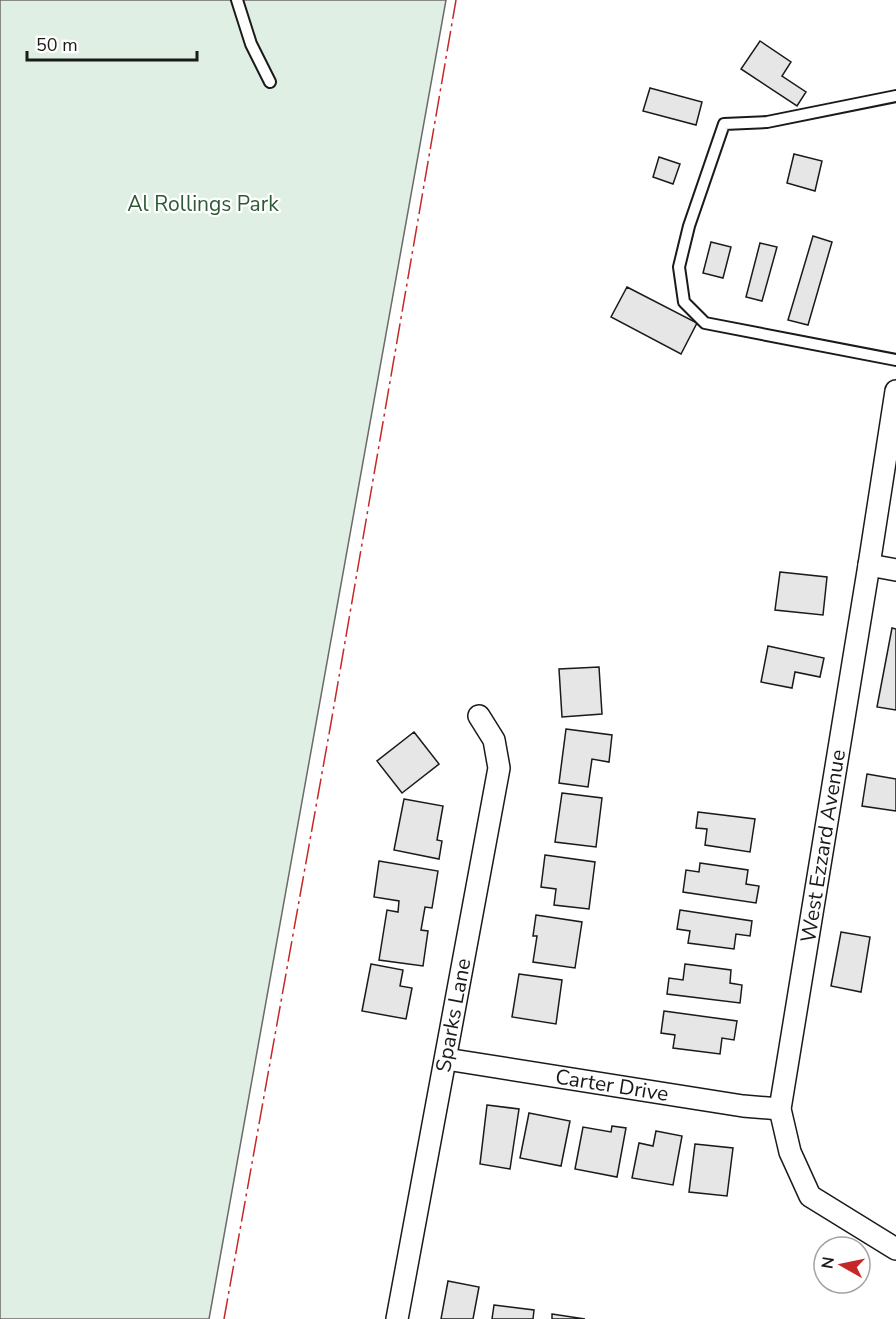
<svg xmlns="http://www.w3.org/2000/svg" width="896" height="1319" font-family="'Nunito Sans',sans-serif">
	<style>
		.green { fill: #e0efe3; stroke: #6a6a6a; stroke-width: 1.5 }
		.building { fill: #e6e6e6; stroke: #1a1a1a; stroke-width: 1.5 }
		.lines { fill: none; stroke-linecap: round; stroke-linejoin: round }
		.lane-casing { stroke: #1a1a1a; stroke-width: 14 }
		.street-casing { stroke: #1a1a1a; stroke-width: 24 }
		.lane { stroke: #fff; stroke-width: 10 }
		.street { stroke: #fff; stroke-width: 21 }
		.power { stroke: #c62828; stroke-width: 1.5; stroke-dasharray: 21 4.5 3 4.5; stroke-linecap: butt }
		.labels { text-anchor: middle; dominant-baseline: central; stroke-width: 4.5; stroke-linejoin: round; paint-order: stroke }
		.park-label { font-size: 21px; fill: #2b5a34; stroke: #fff }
		.street-label { font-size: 21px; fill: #1a1a1a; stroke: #fff }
	</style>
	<rect width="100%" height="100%" fill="#fff"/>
	<!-- green -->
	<path class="green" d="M 0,0 L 446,0 L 209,1319 L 0,1319 Z"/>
	<!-- building -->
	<path class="building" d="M 760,41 L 791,62 L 782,76 L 806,92 L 797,106 L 741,69 Z
		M 650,88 L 702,102 L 696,125 L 643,111 Z
		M 794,154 L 822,161 L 815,191 L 787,183 Z
		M 659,157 L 680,164 L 673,184 L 653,177 Z
		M 813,236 L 832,242 L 808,325 L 788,320 Z
		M 711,242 L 731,247 L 723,278 L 703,273 Z
		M 760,243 L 777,247 L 762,301 L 746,297 Z
		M 627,287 L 697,323 L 681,354 L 611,317 Z
		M 780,572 L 827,577 L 823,615 L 775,610 Z
		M 892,628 L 896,629 L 896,710 L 877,707 Z
		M 768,646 L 824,658 L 820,677 L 795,672 L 792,688 L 761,682 Z
		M 599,667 L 602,714 L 562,717 L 559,669 Z
		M 566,729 L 612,735 L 609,762 L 592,759 L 588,787 L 559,783 Z
		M 414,732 L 439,764 L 402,793 L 377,761 Z
		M 867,774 L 896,779 L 896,811 L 862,806 Z
		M 562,793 L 602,798 L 596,847 L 555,842 Z
		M 404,799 L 443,806 L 437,840 L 442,841 L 439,859 L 394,850 Z
		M 698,812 L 755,819 L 750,852 L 705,845 L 707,829 L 696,828 Z
		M 545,855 L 595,862 L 589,909 L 554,905 L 556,889 L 541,887 Z
		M 379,861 L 438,871 L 432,908 L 425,907 L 421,930 L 428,931 L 423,966 L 379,960 L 387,910 L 398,912 L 399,901 L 374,897 Z
		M 700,863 L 748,870 L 746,884 L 759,886 L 756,903 L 683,892 L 686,870 L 699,872 Z
		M 680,910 L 752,921 L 750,936 L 736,934 L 734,949 L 688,943 L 690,931 L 677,929 Z
		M 536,915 L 582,922 L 575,968 L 533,962 L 537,936 L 533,936 Z
		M 841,932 L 870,937 L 861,992 L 831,986 Z
		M 371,964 L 403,970 L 400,986 L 412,988 L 406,1019 L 362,1011 Z
		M 685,964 L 731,970 L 730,983 L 742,985 L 740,1003 L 667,994 L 669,978 L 683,980 Z
		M 519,974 L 562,980 L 556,1024 L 512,1017 Z
		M 664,1011 L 737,1021 L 734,1040 L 722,1038 L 720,1054 L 673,1048 L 675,1035 L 661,1033 Z
		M 487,1105 L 519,1109 L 510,1169 L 480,1164 Z
		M 529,1113 L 570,1121 L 561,1166 L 520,1158 Z
		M 612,1126 L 626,1128 L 617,1177 L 575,1169 L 583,1127 L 611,1132 Z
		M 656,1131 L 682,1136 L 673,1185 L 632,1178 L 639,1143 L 653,1146 Z
		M 695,1144 L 733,1148 L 727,1196 L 689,1192 Z
		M 448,1281 L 479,1287 L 473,1319 L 441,1319 Z
		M 494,1305 L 534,1310 L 533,1319 L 492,1319 Z
		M 552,1314 L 585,1319 L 552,1319 Z"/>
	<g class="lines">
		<!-- lane casing -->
		<g class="lane-casing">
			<path id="lane" d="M 237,0 L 251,44 L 270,82
				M 896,96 L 767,122 L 724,124 L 689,226 L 679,267 L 684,302 L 705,323 L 896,360"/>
		</g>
		<!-- street casing -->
		<g class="street-casing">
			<g id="street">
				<path d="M 896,391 L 869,565 L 780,1109 L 790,1152 L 810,1196 L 896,1249"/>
				<path d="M 869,565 L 896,570"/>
				<path id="s1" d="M 446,1059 L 743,1106 L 780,1109"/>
				<path id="s2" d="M 397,1319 L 499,768 L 494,740 L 479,716"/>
			</g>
		</g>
		<!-- lane -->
		<use href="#lane" class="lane"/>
		<!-- street -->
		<use href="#street" class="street"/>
		<!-- power -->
		<path class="power" d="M 224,1319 L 331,723 L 456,0"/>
	</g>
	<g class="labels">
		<!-- park labels -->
		<g class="park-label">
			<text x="203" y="204">Al Rollings Park</text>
		</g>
		<!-- street labels -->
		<g class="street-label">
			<text transform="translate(823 846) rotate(-81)">West Ezzard Avenue</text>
			<text stroke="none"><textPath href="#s2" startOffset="309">Sparks Lane</textPath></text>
			<text stroke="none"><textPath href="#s1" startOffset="168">Carter Drive</textPath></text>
		</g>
	</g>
	<!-- north arrow -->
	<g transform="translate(842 1265) rotate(279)"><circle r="28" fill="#ffffff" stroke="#a3a3a3" stroke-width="1.5"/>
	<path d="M0-4.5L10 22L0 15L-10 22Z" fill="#c62828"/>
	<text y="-9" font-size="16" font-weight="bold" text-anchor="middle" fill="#1a1a1a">N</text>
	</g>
	<!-- scale -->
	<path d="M27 51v9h170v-9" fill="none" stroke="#1a1a1a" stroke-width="3"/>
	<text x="36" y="51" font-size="18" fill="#1a1a1a" stroke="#ffffff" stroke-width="4.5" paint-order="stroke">50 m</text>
</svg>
